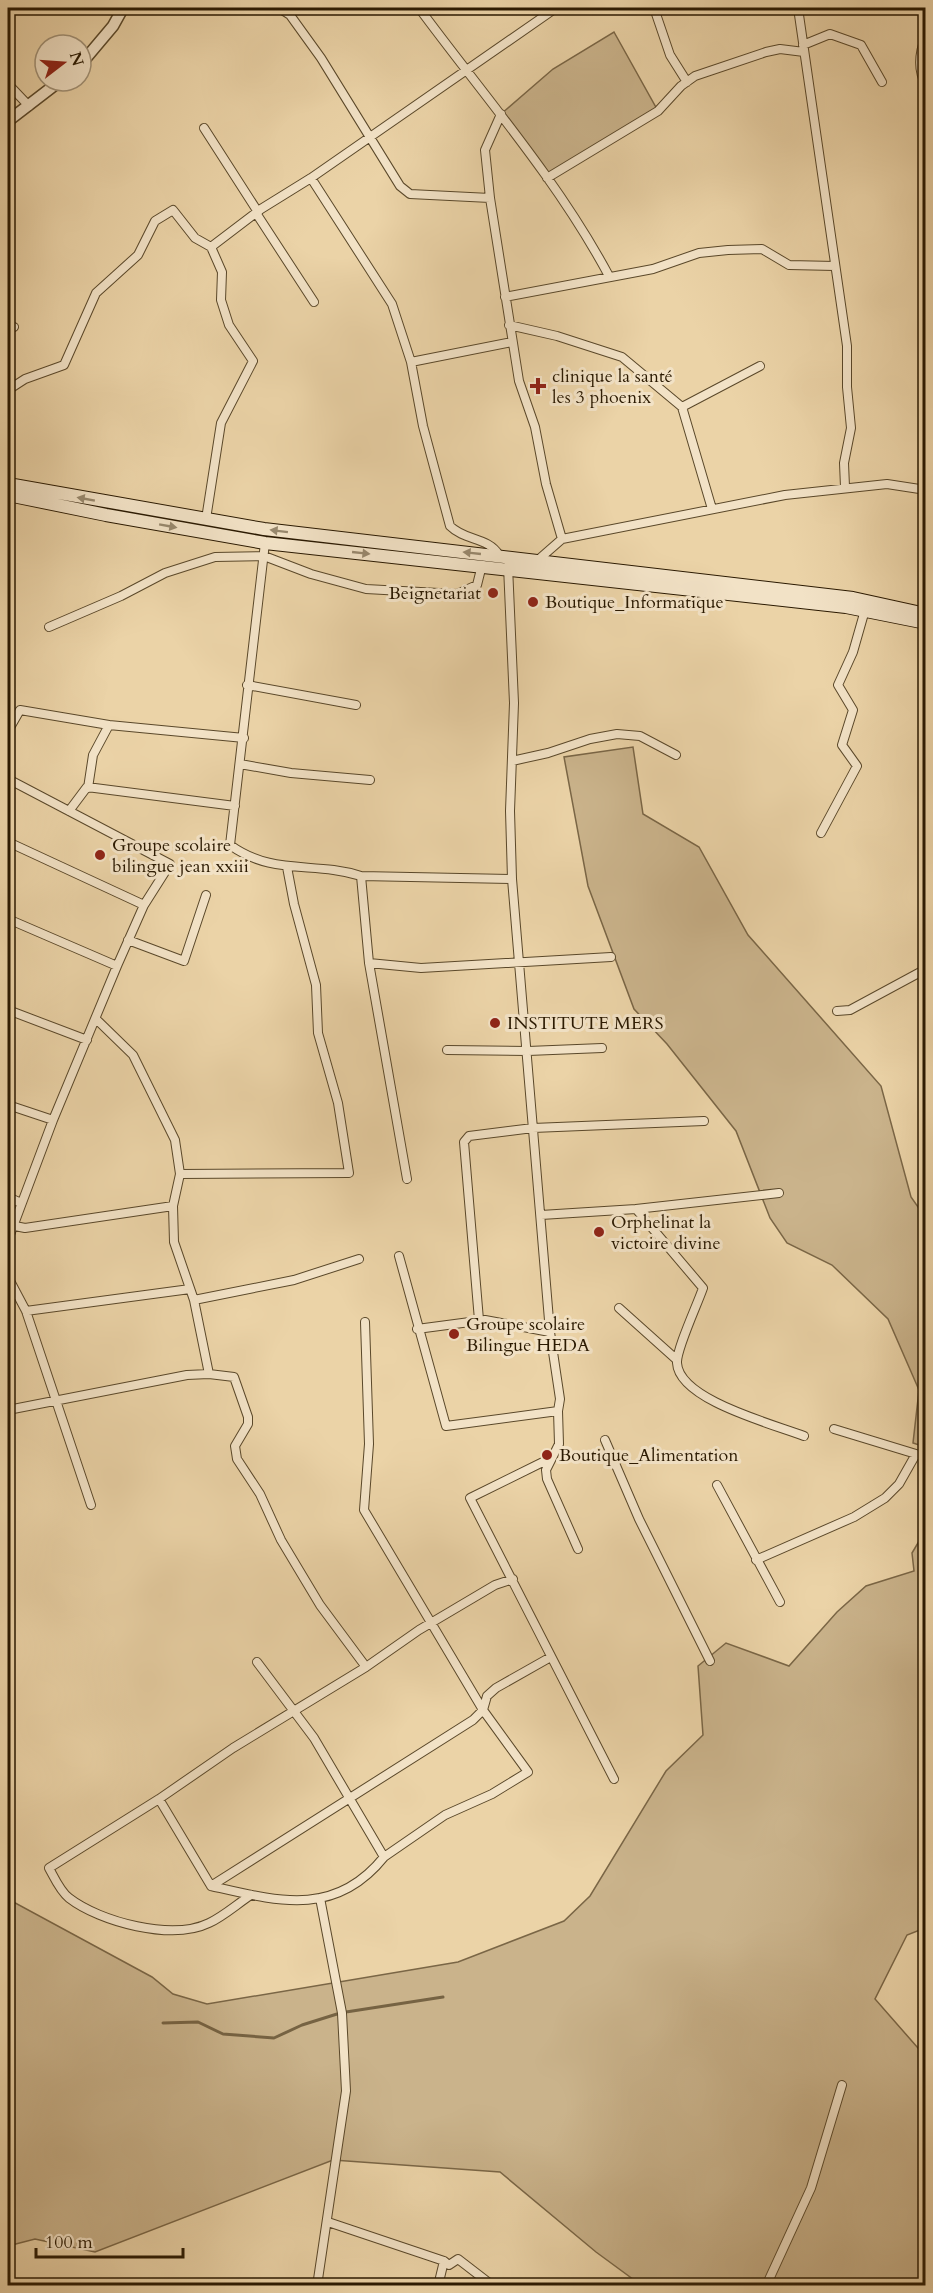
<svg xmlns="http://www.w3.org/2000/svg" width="933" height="2293" font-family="Cardo,serif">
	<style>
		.green { fill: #cab38b; stroke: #7a6646; stroke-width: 1.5 }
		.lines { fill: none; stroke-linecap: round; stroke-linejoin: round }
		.stream { stroke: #766343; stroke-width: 3 }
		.minor-casing { stroke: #5a482a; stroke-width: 10 }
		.tertiary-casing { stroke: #5a482a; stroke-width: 13 }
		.secondary-casing { stroke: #2a1901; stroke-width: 14 }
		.minor { stroke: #f2e2c6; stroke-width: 8 }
		.tertiary { stroke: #f2e2c6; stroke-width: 10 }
		.secondary { stroke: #f2e2c6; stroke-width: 12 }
		.oneway { fill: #98886d }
		.poi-dot { fill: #8f2418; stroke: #f2e2c6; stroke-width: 2 }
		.labels { text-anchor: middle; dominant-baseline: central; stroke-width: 6; stroke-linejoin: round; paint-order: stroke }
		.poi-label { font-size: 18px; fill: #2a1901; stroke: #f2e2c6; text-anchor: start }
	</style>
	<rect width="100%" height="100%" fill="#ebd3a7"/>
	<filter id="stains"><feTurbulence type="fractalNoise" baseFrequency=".00333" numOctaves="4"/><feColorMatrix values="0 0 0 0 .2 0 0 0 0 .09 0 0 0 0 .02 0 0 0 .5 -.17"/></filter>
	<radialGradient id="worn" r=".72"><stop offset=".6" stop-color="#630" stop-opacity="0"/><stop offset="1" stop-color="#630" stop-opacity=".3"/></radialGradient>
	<!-- green -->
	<path class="green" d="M 614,32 L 658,111 L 547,178 L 501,114 L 553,69 Z
		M 633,747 L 643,814 L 699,847 L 748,935 L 881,1086 L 911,1197 L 925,1217 L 925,1447 L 913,1443 L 919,1390 L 888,1319 L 832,1265 L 787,1243 L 770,1218 L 736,1131 L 667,1044 L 634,1009 L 588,886 L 564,757 Z
		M 925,1531 L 925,1928 L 907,1935 L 875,1999 L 925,2056 L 925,2285 L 641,2285 L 596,2252 L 500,2172 L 333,2160 L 95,2252 L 35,2239 L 8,2246 L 8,1899 L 152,1977 L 173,1994 L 207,2004 L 458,1962 L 564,1921 L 590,1896 L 666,1771 L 703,1735 L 698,1666 L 726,1643 L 789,1666 L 837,1612 L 866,1586 L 914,1571 L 912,1553 Z"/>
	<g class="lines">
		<!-- stream -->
		<path class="stream" d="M 346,2012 L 443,1997
			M 163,2023 L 198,2022 L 223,2034 L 274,2038 L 302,2025 L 337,2014"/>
		<!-- minor casing -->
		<g class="minor-casing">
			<path id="minor" d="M 279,8 L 290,15 L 321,58 L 400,186 L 410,194 L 490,198 L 485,150 L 501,114
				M 419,8 C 484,96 557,179 609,276
				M 654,8 L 670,55 L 687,82
				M 798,8 L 847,346 L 847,387 L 851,428 L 844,463 L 845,487
				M 926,36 C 919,53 917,69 926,85
				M 803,45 L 830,34 L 861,45 L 882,82
				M 8,84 L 29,106
				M 204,128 L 258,212
				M 311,178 L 392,304 L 411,362
				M 547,178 L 658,111 L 681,86 L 695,76 L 766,52 L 780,49 L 804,52
				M 490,198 L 519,381 L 535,427 L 546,484 L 562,539 L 538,560
				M 256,213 L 314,302
				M 505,297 L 653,269 L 699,253 L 728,250 L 762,249 L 789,265 L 835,266
				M 8,325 L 14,327
				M 509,325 L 557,336 L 622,357 L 682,407 L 760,366
				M 8,390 L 25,379 L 64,365 L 96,293 L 138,255 L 155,221 L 173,210 L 195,238 L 211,247
				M 682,407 L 712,509
				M 206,519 L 221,423 L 253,361 L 229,325 L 221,300 L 222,272 L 211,247 L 261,209 L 311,178 L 556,8
				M 562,539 L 785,495 L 887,484 L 926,490
				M 265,543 L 230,845 C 273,876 313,861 361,876 L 369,963 L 407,1179
				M 499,555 C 488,537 465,541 450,526 L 423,426 L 411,362 L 512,342
				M 49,627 L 121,596 L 165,573 L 215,557 L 264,556 L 311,574 L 366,589 L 457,594 L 477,585 L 482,565
				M 247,685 L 356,705
				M 8,731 L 20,710 L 109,725
				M 512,761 L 548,753 L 590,739 L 617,734 L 640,736 L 676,755
				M 240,764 L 291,773 L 370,780
				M 8,779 L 170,864 L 144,905 L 117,966 L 8,919
				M 88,788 L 93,755 L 109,725 L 244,738
				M 69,811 L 87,787 L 235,806
				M 821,833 L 857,766 L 842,745 L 853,710 L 838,685 L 853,652 L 865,610
				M 8,842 L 144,905
				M 361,876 L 512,879
				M 128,940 L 184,961 L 206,895
				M 369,963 L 421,968 L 611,957
				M 8,1010 L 87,1040
				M 837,1011 L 850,1010 L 926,969
				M 96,1019 L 133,1055 L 175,1140 L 180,1174 L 173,1206 L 174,1242 L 194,1300 L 209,1374
				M 447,1050 L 528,1051 L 602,1048
				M 8,1105 L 53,1120
				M 180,1174 L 349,1173 L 338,1103 L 318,1033 L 316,985 L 294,904 L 287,867
				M 8,1197 L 21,1203
				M 636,1209 L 779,1193
				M 541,1215 L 636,1209 L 703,1288 C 698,1303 676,1350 677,1363 C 679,1400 773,1424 804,1436
				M 15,1226 L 25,1228 L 173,1206
				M 8,1240 L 53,1120 L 117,966
				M 399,1256 L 446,1426 L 558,1411 L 560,1399 L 550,1332 L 512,879 L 510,811 L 514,703 L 508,566
				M 8,1277 L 26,1311 L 91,1505
				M 194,1300 L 294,1280 L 359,1259
				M 619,1308 L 677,1360
				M 26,1311 L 190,1289
				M 479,1320 L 464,1142 L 469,1136 L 533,1128 L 704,1121
				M 417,1329 L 485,1320 L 550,1332
				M 8,1410 L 187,1375 L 209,1374 L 234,1377 L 248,1417 L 248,1424 L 235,1446 L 237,1459 L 260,1494 L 281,1540 L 320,1605 L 366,1667
				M 558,1411 L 559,1444 L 546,1470 L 547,1479 L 578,1549
				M 605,1440 L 639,1519 L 710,1661
				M 551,1458 L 470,1498 L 614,1779
				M 717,1485 L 780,1602
				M 756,1560 L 854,1517 L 885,1498 L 899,1484 L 916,1454 L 834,1429
				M 257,1662 L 314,1738 L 384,1857
				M 159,1799 L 211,1886 C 277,1901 335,1918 384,1857 L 445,1815 L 492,1794 L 528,1772 L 483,1710 L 364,1510 L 369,1444 L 365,1322
				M 211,1886 L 473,1720 L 483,1710 L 487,1696 L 496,1688 L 549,1658
				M 251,1895 C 237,1904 224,1916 209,1923 C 172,1941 100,1922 69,1898 C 60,1891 54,1877 49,1868 L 159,1799 L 233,1748 L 366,1667 L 419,1630 L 495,1585 L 513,1579
				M 328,2222 L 444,2261
				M 156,2286 L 158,2283 L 179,2286
				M 317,2286 L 346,2091 L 342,2013 L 320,1898
				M 438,2286 L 444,2261 L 449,2265 L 458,2259 L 493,2286
				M 766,2286 L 811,2188 L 842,2085"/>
		</g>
		<!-- tertiary casing -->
		<g class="tertiary-casing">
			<path id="tertiary" d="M 81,64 L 113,26 L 123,8
				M 8,121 L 60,81"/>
		</g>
		<!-- secondary casing -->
		<g class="secondary-casing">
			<path id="secondary" d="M 8,484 L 264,529 L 853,598 L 926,614
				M 8,495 L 106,515 L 265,543 L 846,607 L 926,623"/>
		</g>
		<!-- minor -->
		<use href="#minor" class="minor"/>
		<!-- tertiary -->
		<use href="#tertiary" class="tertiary"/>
		<!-- secondary -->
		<use href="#secondary" class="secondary"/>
	</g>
	<!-- one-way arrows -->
	<defs><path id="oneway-solid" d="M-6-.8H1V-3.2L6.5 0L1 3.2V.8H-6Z" transform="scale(1.5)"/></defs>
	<g class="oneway">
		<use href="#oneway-solid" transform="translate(86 499) rotate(-170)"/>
		<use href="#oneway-solid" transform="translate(168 526) rotate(10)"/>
		<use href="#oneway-solid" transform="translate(279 531) rotate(-173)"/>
		<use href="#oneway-solid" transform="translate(361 553) rotate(6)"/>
		<use href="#oneway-solid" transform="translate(472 553) rotate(-174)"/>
	</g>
	<!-- markers -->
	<g class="poi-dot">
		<path d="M535 377h6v6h6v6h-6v6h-6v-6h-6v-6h6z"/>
		<circle cx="493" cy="593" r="6"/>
		<circle cx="533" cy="602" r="6"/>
		<circle cx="100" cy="855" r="6"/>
		<circle cx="495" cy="1023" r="6"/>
		<circle cx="599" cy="1232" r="6"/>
		<circle cx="454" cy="1334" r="6"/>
		<circle cx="547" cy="1455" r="6"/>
	</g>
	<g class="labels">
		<!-- poi labels -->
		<g class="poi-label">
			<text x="552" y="376">clinique la santé<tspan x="552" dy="21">les 3 phoenix</tspan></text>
			<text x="481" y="593" text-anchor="end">Beignetariat</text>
			<text x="545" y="602">Boutique_Informatique</text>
			<text x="112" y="845">Groupe scolaire<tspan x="112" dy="21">bilingue jean xxiii</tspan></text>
			<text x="507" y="1023">INSTITUTE MERS</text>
			<text x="611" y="1222">Orphelinat la<tspan x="611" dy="21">victoire divine</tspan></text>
			<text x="466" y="1324">Groupe scolaire<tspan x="466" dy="21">Bilingue HEDA</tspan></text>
			<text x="559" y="1455">Boutique_Alimentation</text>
		</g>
	</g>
	<!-- margin -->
	<rect width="933" height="2293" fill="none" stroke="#ebd3a7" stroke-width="30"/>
	<rect x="9" y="9" width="915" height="2275" fill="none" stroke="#2a1901" stroke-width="3"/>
	<rect x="15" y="15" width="903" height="2263" fill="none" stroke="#2a1901" stroke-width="1.5"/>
	<!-- north arrow -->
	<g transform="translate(63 63) rotate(73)"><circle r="28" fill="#f2e2c6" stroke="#a29277" stroke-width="1.5"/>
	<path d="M0-4.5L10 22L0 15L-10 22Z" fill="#8f2418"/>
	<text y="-9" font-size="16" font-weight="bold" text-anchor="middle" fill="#2a1901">N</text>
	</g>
	<!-- scale -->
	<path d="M36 2248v9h147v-9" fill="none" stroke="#2a1901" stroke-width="3"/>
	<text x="45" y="2248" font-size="18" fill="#2a1901" stroke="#f2e2c6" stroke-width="4.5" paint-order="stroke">100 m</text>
	<rect width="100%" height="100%" filter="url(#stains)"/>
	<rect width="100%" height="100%" fill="url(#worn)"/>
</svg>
